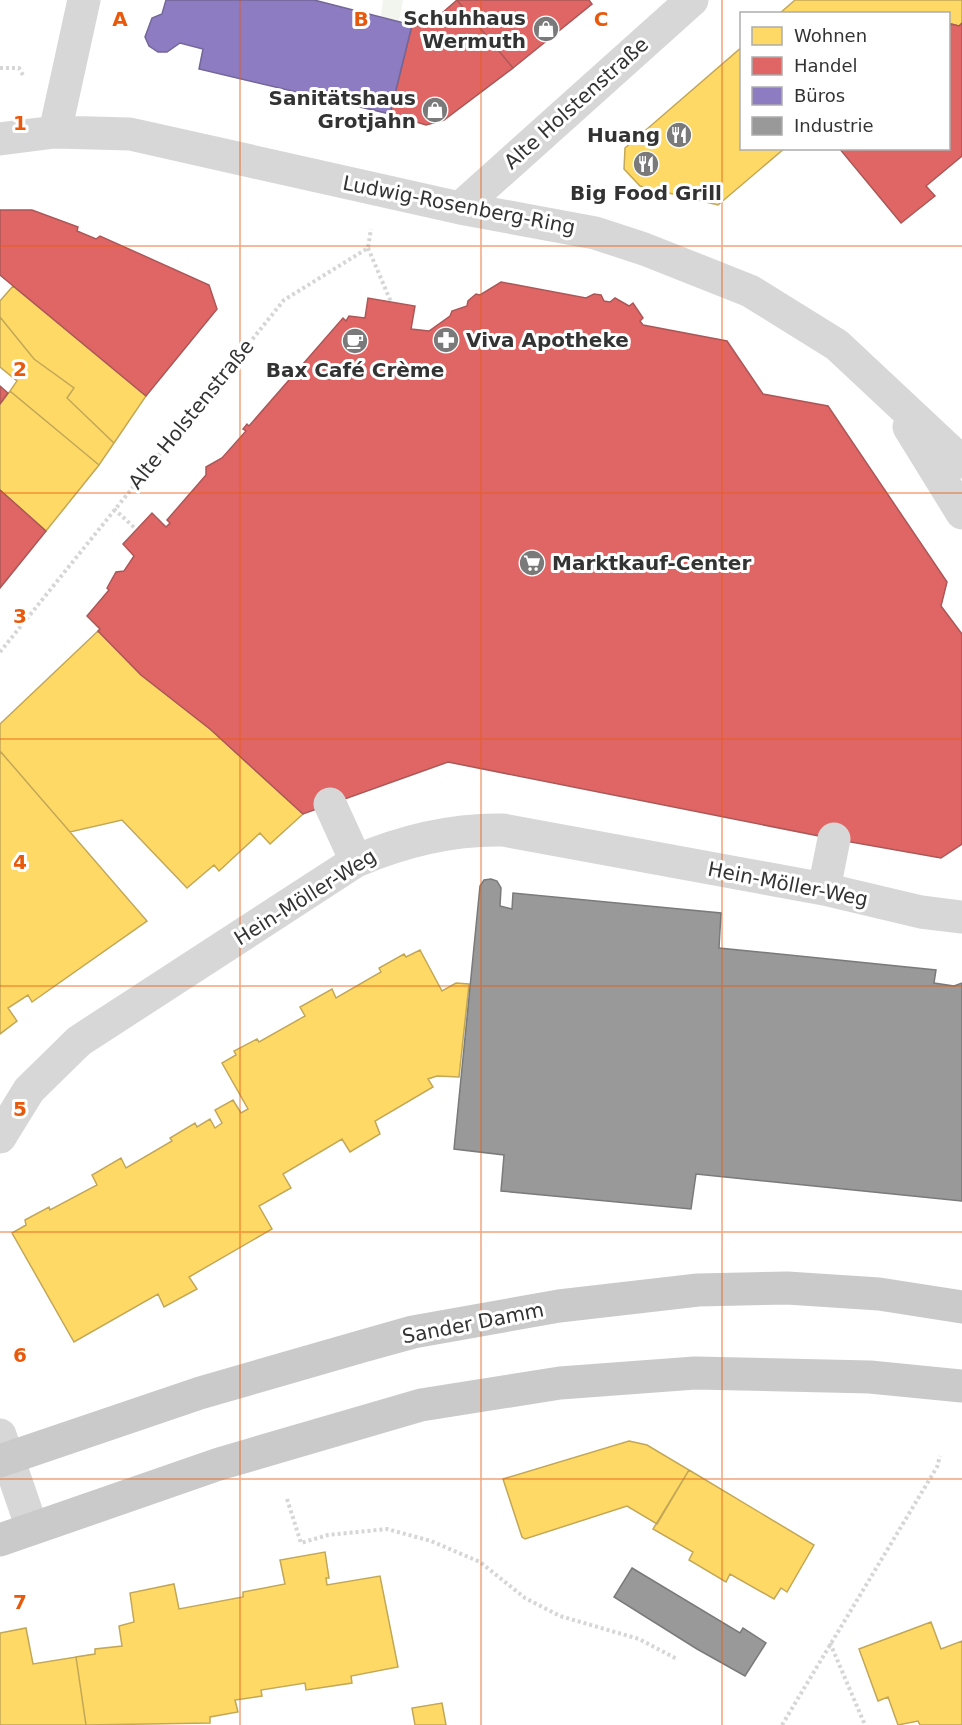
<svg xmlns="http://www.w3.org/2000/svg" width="962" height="1725" font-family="'DejaVu Sans',sans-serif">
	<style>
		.green { fill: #f1f5ed }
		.homes { fill: #ffd966; stroke: #c2a757; stroke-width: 1.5 }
		.shops { fill: #e06666; stroke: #ac5757; stroke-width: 1.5 }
		.offices { fill: #8e7cc3; stroke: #736698; stroke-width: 1.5 }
		.industry { fill: #999; stroke: #7a7a7a; stroke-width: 1.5 }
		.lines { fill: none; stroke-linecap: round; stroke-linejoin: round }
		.path { stroke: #d6d6d6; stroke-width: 4; stroke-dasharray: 3 3; stroke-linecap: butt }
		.minor { stroke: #d7d7d7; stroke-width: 33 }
		.major { stroke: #cacaca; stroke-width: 33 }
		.grid { fill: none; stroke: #e8590c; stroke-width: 1.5; stroke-opacity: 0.55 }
		.labels { text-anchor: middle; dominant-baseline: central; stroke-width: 6; stroke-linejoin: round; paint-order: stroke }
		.poi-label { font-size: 20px; font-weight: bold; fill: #333; stroke: #fff; text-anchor: end }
		.street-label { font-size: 20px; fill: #333; stroke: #fff }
		.grid-label { font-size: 20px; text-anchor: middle; font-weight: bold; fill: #e8590c; stroke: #fff; stroke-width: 6; stroke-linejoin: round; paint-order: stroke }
	</style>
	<rect width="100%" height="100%" fill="#fff"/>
	<!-- green -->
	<path class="green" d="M 383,0 L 403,0 L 399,21 L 381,17 Z"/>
	<!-- homes -->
	<path class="homes" d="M 795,0 L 962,0 L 962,23 L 959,26 L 951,24 L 948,34 L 948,14 L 779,14 Z
		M 742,47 L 742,148 L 785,148 L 718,205 L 640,186 L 624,169 L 625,148 Z
		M 13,286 L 146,396 L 114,443 L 67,398 L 74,388 L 34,359 L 0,317 L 0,301 Z
		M 0,317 L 34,359 L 74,388 L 67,398 L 114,443 L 99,465 L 10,391 L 17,381 L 0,367 Z
		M 10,391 L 99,465 L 46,531 L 0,490 L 0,404 Z
		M 98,631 L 141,675 L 210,729 L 303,814 L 270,844 L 260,833 L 219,871 L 214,865 L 187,888 L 122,820 L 70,832 L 0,751 L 0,724 Z
		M 0,751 L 147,921 L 32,1002 L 28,995 L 8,1008 L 17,1021 L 0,1034 Z
		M 420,950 L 442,991 L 456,983 L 469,984 L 459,1077 L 437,1076 L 428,1079 L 433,1087 L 375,1121 L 380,1134 L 350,1152 L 342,1139 L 283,1174 L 291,1188 L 259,1206 L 272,1229 L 189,1277 L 197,1289 L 164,1307 L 158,1294 L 74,1342 L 12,1233 L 26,1225 L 25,1220 L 49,1207 L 50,1210 L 97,1185 L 92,1175 L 121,1158 L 126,1168 L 172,1141 L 170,1138 L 195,1123 L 197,1127 L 210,1119 L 215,1128 L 222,1123 L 215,1110 L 233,1100 L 241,1113 L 248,1109 L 222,1063 L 236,1055 L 234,1051 L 257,1039 L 259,1042 L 305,1016 L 300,1007 L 332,989 L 336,998 L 381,972 L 379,968 L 404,954 L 406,957 Z
		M 629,1441 L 647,1445 L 689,1470 L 657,1524 L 627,1506 L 525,1539 L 522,1537 L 503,1479 Z
		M 689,1470 L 814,1545 L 787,1592 L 781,1588 L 774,1599 L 730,1574 L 726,1582 L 689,1560 L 693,1552 L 653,1529 Z
		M 325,1552 L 329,1578 L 326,1578 L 327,1585 L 380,1576 L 398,1667 L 351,1676 L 352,1683 L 306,1690 L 305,1683 L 261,1690 L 262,1696 L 235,1700 L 238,1712 L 210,1717 L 210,1723 L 86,1725 L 76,1657 L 95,1654 L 95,1649 L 122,1646 L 119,1626 L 134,1622 L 130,1593 L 174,1584 L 179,1609 L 243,1597 L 243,1592 L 285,1584 L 280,1560 Z
		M 931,1622 L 941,1649 L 962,1641 L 962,1725 L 920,1725 L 918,1721 L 898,1725 L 888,1697 L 878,1701 L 859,1649 Z
		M 26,1628 L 33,1664 L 76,1657 L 86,1725 L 0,1725 L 0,1633 Z
		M 442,1703 L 446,1725 L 415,1725 L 412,1708 Z"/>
	<!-- shops -->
	<path class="shops" d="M 457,0 L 589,0 L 592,4 L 513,68 Z
		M 457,0 L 513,68 L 444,120 L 426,125 L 390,114 L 412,25 L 426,27 Z
		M 962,23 L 962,156 L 926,186 L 935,196 L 901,223 L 839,148 L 948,148 L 948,34 L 951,24 L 959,26 Z
		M 0,210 L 32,210 L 78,227 L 77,231 L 96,239 L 100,236 L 209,285 L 217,309 L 146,396 L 0,275 Z
		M 501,282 L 586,298 L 594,294 L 601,295 L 604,301 L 610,302 L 615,298 L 629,306 L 633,303 L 643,318 L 640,321 L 643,325 L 727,341 L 763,394 L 828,406 L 947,582 L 941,606 L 962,634 L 962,844 L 941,858 L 834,839 L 448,762 L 303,814 L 210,729 L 141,675 L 98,631 L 100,629 L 87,616 L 109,590 L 107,588 L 116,572 L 124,571 L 134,556 L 123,544 L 152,513 L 166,527 L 170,523 L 167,520 L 206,475 L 206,467 L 222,458 L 246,431 L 243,429 L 247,424 L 249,426 L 343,318 L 346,321 L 349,316 L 365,318 L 368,298 L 415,306 L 411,329 L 429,331 L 450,316 L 452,311 L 467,306 L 468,301 L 476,294 L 480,295 Z
		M 0,386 L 8,393 L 0,404 Z
		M 0,490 L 46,531 L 0,588 Z"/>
	<!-- offices -->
	<path class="offices" d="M 166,0 L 314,0 L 412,25 L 390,114 L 199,69 L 203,49 L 180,43 L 167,52 L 158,52 L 149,46 L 145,37 L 152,18 L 162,14 Z"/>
	<!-- industry -->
	<path class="industry" d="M 491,879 L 497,881 L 501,888 L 500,906 L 512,909 L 513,893 L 721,913 L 719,948 L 936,970 L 934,983 L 954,986 L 962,983 L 962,1201 L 696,1174 L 691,1209 L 501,1191 L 504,1155 L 454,1149 L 480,886 L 484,880 Z
		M 632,1568 L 740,1633 L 743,1628 L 766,1643 L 745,1676 L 697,1649 L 614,1597 Z"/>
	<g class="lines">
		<!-- path -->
		<path class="path" d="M 0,68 L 19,68 L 24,77
			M 368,248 L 391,302
			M 114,509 L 136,529
			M 0,652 L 284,300 L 368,248 L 371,229
			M 287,1499 L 301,1543 L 328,1535 L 387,1529 L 431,1541 L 480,1562 L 525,1598 L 560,1616 L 639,1639 L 677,1659
			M 830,1643 L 865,1725
			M 782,1725 L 937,1467 L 940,1456"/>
		<!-- minor -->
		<path class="minor" d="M 55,132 L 84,0
			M 0,139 L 55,132 L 130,134 L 460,208 L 595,233 L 644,249 L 750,291 L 837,345 L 962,462
			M 460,208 L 692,0
			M 909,427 L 962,513
			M 330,804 L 356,861
			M 824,889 L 834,839
			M 0,1137 L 29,1090 L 79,1041 L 356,861 C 403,841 452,829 503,830 L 824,889 L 921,912 L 962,917
			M 0,1435 L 32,1528"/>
		<!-- major -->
		<path class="major" d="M 0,1461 L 200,1393 L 363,1346 L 413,1332 L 559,1306 L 698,1290 L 787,1288 L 879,1294 L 962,1307
			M 0,1540 L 219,1464 L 421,1405 L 560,1383 L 695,1373 L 870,1377 L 962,1386"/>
	</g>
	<!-- grid -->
	<path class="grid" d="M 240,0 L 240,1725M 481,0 L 481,1725M 722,0 L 722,1725M 0,246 L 962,246M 0,493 L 962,493M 0,739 L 962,739M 0,986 L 962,986M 0,1232 L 962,1232M 0,1479 L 962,1479"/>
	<!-- icons -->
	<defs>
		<g id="shop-disc" transform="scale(1.35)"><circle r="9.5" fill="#7a7a7a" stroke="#fff"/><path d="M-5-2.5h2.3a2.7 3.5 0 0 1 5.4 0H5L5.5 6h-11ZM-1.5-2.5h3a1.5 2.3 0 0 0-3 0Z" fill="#fff"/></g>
		<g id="restaurant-disc" transform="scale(1.35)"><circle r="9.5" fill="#7a7a7a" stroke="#fff"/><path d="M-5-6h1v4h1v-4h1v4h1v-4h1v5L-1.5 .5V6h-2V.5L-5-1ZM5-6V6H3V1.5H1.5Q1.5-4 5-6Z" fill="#fff"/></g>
		<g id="pharmacy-disc" transform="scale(1.35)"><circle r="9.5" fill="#7a7a7a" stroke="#fff"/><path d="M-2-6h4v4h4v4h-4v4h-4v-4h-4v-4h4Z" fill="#fff"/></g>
		<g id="cafe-disc" transform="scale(1.35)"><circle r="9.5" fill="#7a7a7a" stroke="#fff"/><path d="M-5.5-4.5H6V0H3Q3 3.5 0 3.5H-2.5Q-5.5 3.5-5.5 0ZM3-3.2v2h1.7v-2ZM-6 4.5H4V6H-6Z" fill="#fff"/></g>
		<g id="supermarket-disc" transform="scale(1.35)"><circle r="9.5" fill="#7a7a7a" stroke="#fff"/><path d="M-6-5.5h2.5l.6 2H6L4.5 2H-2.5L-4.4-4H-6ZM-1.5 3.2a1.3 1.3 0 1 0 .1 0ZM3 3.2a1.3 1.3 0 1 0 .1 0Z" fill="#fff"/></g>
	</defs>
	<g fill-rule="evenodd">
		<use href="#shop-disc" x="546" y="29"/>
		<use href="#shop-disc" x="435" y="110"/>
		<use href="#restaurant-disc" x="679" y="135"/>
		<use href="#restaurant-disc" x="646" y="164"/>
		<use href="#pharmacy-disc" x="446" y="340"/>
		<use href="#cafe-disc" x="355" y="341"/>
		<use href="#supermarket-disc" x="532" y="563"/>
	</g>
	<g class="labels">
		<!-- poi labels -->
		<g class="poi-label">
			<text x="526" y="18">Schuhhaus<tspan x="526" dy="23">Wermuth</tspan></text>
			<text x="416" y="98">Sanitätshaus<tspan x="416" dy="23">Grotjahn</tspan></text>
			<text x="660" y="135">Huang</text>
			<text x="646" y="193" text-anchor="middle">Big Food Grill</text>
			<text x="466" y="340" text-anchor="start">Viva Apotheke</text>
			<text x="355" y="370" text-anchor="middle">Bax Café Crème</text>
			<text x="552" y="563" text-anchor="start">Marktkauf-Center</text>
		</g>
		<!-- street labels -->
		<g class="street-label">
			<text transform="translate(576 103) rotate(-42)">Alte Holstenstraße</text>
			<text transform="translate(459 205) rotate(11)">Ludwig-Rosenberg-Ring</text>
			<text transform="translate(191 414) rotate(-51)">Alte Holstenstraße</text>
			<text transform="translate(788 884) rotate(11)">Hein-Möller-Weg</text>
			<text transform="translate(305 897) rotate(-32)">Hein-Möller-Weg</text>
			<text transform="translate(473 1323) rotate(-11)">Sander Damm</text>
		</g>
	</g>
	<g class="grid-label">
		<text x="120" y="26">A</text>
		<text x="361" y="26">B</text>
		<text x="601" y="26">C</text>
		<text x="20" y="130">1</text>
		<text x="20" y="376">2</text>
		<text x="20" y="623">3</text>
		<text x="20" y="869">4</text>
		<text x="20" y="1116">5</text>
		<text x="20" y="1362">6</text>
		<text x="20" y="1609">7</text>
	</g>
	<!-- legend -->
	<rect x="740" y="12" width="210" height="138" fill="#ffffff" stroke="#adadad" stroke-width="1.5"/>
	<rect x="752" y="27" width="30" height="18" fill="#ffd966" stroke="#adadad" stroke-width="1.5"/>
	<text x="794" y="42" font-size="18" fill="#333333">Wohnen</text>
	<rect x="752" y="57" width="30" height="18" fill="#e06666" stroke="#adadad" stroke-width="1.5"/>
	<text x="794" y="72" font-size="18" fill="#333333">Handel</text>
	<rect x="752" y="87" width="30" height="18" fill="#8e7cc3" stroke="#adadad" stroke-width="1.5"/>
	<text x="794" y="102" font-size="18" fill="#333333">Büros</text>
	<rect x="752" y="117" width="30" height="18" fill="#999999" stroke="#adadad" stroke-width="1.5"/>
	<text x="794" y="132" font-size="18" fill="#333333">Industrie</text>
</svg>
